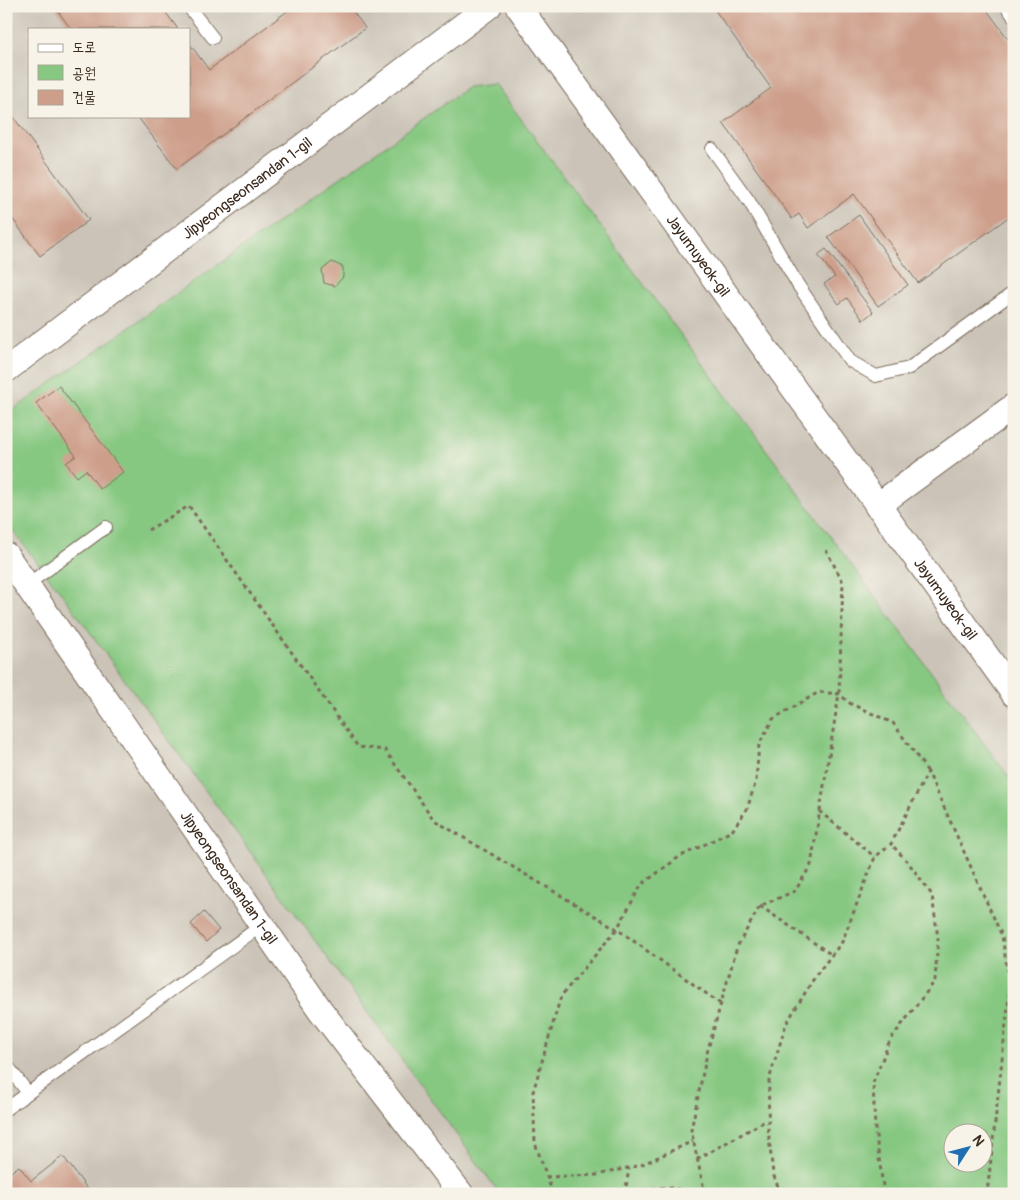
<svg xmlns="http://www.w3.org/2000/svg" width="1020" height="1200" font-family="Pangolin,'Poor Story',sans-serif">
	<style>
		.industrial { fill: #cbc3b8; fill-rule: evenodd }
		.green { fill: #86c881; stroke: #607950; fill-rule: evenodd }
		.building { fill: #cd9e8a }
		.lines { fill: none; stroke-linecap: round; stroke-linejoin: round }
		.lane-casing { stroke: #7c6c5c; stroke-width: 14 }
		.street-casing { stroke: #7c6c5c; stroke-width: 27 }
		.path { stroke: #7c6c5c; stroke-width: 3; stroke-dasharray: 4 4; stroke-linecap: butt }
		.lane { stroke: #fff; stroke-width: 12 }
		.street { stroke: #fff; stroke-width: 25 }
		.labels { text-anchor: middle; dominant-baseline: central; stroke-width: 5; stroke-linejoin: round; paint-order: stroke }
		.street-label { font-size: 15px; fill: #3b2a1e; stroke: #f7f3e8 }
	</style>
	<rect width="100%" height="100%" fill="#f7f3e8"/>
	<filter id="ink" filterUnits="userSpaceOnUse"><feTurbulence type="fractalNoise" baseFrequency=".02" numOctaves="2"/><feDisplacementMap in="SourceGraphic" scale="10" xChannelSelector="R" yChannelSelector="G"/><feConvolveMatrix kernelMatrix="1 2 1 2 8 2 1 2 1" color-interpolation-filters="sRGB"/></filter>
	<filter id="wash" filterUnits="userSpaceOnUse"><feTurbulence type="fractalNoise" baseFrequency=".0096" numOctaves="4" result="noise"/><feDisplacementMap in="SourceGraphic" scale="20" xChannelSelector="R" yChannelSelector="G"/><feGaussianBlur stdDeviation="1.12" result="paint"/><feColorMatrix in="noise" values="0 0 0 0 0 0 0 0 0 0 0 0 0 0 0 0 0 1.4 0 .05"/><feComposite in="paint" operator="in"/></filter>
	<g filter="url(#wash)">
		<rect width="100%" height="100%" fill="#f5e6d0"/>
		<!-- industrial -->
		<path class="industrial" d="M 6,6 L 1014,6 L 1014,1194 L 6,1194 ZM 29,29 L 189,29 L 189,116 L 29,116 ZM 952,1132 L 982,1132 L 982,1162 L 952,1162 Z"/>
		<!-- green -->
		<path class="green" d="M 495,84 L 1014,784 L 1014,1194 L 500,1194 L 62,594 L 6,522 L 6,415 L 468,87 ZM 952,1132 L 982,1132 L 982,1162 L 952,1162 Z"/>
		<g id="blocks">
			<!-- building -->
			<path class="building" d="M 54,6 L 161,6 L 178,29 L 71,29 Z
				M 294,6 L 349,6 L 365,28 L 177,169 L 137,116 L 189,116 L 189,43 L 209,70 Z
				M 712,6 L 984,6 L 1014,47 L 1014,213 L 918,283 L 854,194 L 808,228 L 799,214 L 792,219 L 723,123 L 771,88 Z
				M 6,107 L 89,220 L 40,256 L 6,210 Z
				M 859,215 L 908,285 L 878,306 L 828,237 Z
				M 826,249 L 873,312 L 863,320 L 847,298 L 839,304 L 824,284 L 835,277 L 818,255 Z
				M 332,262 L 343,267 L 343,277 L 335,286 L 324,283 L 322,270 Z
				M 59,386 L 123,472 L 100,489 L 86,470 L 77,477 L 66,463 L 76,456 L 36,403 Z
				M 204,912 L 219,930 L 206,942 L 191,924 Z
				M 63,1156 L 91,1194 L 6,1194 L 6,1176 L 19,1166 L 31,1181 Z"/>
		</g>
	</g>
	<g filter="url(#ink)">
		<use href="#blocks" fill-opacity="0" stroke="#7c6c5c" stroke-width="1"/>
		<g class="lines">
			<!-- lane casing -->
			<g class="lane-casing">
				<path id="lane" d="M 188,6 L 213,38
					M 1006,6 L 1014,17
					M 712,149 L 749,201 L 798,285 L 850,361 L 876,376 L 909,368 L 1014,292
					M 28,584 L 106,527
					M 6,1064 L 28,1093
					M 6,1109 L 262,925"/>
			</g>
			<!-- street casing -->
			<g class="street-casing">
				<g id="street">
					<path id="s1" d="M 518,6 L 1014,694"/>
					<path id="s2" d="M 6,370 L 489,6"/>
					<path d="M 877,506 L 1014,406"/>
					<path id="s3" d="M 6,555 L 321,1011 L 461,1194"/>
				</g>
			</g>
			<!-- path -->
			<path class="path" d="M 148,530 L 189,506 L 358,747 L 385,750 L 434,820 L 617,929 L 641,885 L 679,857 L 732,831 L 747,809 L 756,781 L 759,744 L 773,719 L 819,692 L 839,694 L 851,704 L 893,723 L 928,772
				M 819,811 L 875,857
				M 760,906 L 832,955
				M 697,1159 L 767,1120
				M 546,1177 L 597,1175 L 641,1165 L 693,1141
				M 553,1194 L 535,1143 L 533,1092 L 561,996 L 617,929 L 722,1005
				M 625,1194 L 629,1168
				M 637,1194 C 657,1185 673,1186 693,1194
				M 705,1194 L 691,1130 L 708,1049 L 737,947 L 760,906 L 795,891 L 811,865 L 839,694 L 843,582 L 826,550
				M 781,1194 L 773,1174 L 768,1129 L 769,1080 L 786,1024 L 816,975 L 842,942 L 875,857 L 891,844 L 928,772 L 1002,936 L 1010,988 L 987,1194
				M 884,1194 L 875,1129 L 873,1083 L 890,1040 L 935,981 L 938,938 L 932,895 L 908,862 L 891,844"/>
			<!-- lane -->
			<use href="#lane" class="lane"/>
			<!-- street -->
			<use href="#street" class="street"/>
		</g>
	</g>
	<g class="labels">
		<!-- street labels -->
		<g class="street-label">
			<text stroke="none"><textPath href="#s2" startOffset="302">Jipyeongseonsandan 1-gil</textPath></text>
			<text stroke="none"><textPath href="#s1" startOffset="308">Jayumuyeok-gil</textPath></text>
			<text stroke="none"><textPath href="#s1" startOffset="731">Jayumuyeok-gil</textPath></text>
			<text stroke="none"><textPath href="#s3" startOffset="392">Jipyeongseonsandan 1-gil</textPath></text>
		</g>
	</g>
	<!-- margin -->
	<rect width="1020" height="1200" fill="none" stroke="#f7f3e8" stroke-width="25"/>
	<!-- legend -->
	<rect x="28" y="28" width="162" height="90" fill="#f7f3e8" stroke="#aca397"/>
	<rect x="38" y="44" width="25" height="8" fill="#ffffff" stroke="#aca397"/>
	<text x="72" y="52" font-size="15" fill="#3b2a1e">도로</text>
	<rect x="38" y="65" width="25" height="15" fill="#86c881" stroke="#aca397"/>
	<text x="72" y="78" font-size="15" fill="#3b2a1e">공원</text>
	<rect x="38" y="90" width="25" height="15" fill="#cd9e8a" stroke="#aca397"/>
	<text x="72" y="102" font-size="15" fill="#3b2a1e">건물</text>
	<!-- north arrow -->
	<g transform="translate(968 1148) rotate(54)"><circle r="24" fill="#f7f3e8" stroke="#aca397"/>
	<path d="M0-4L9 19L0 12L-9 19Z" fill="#1f6fb2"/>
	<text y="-8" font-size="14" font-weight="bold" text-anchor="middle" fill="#3b2a1e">N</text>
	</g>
</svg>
